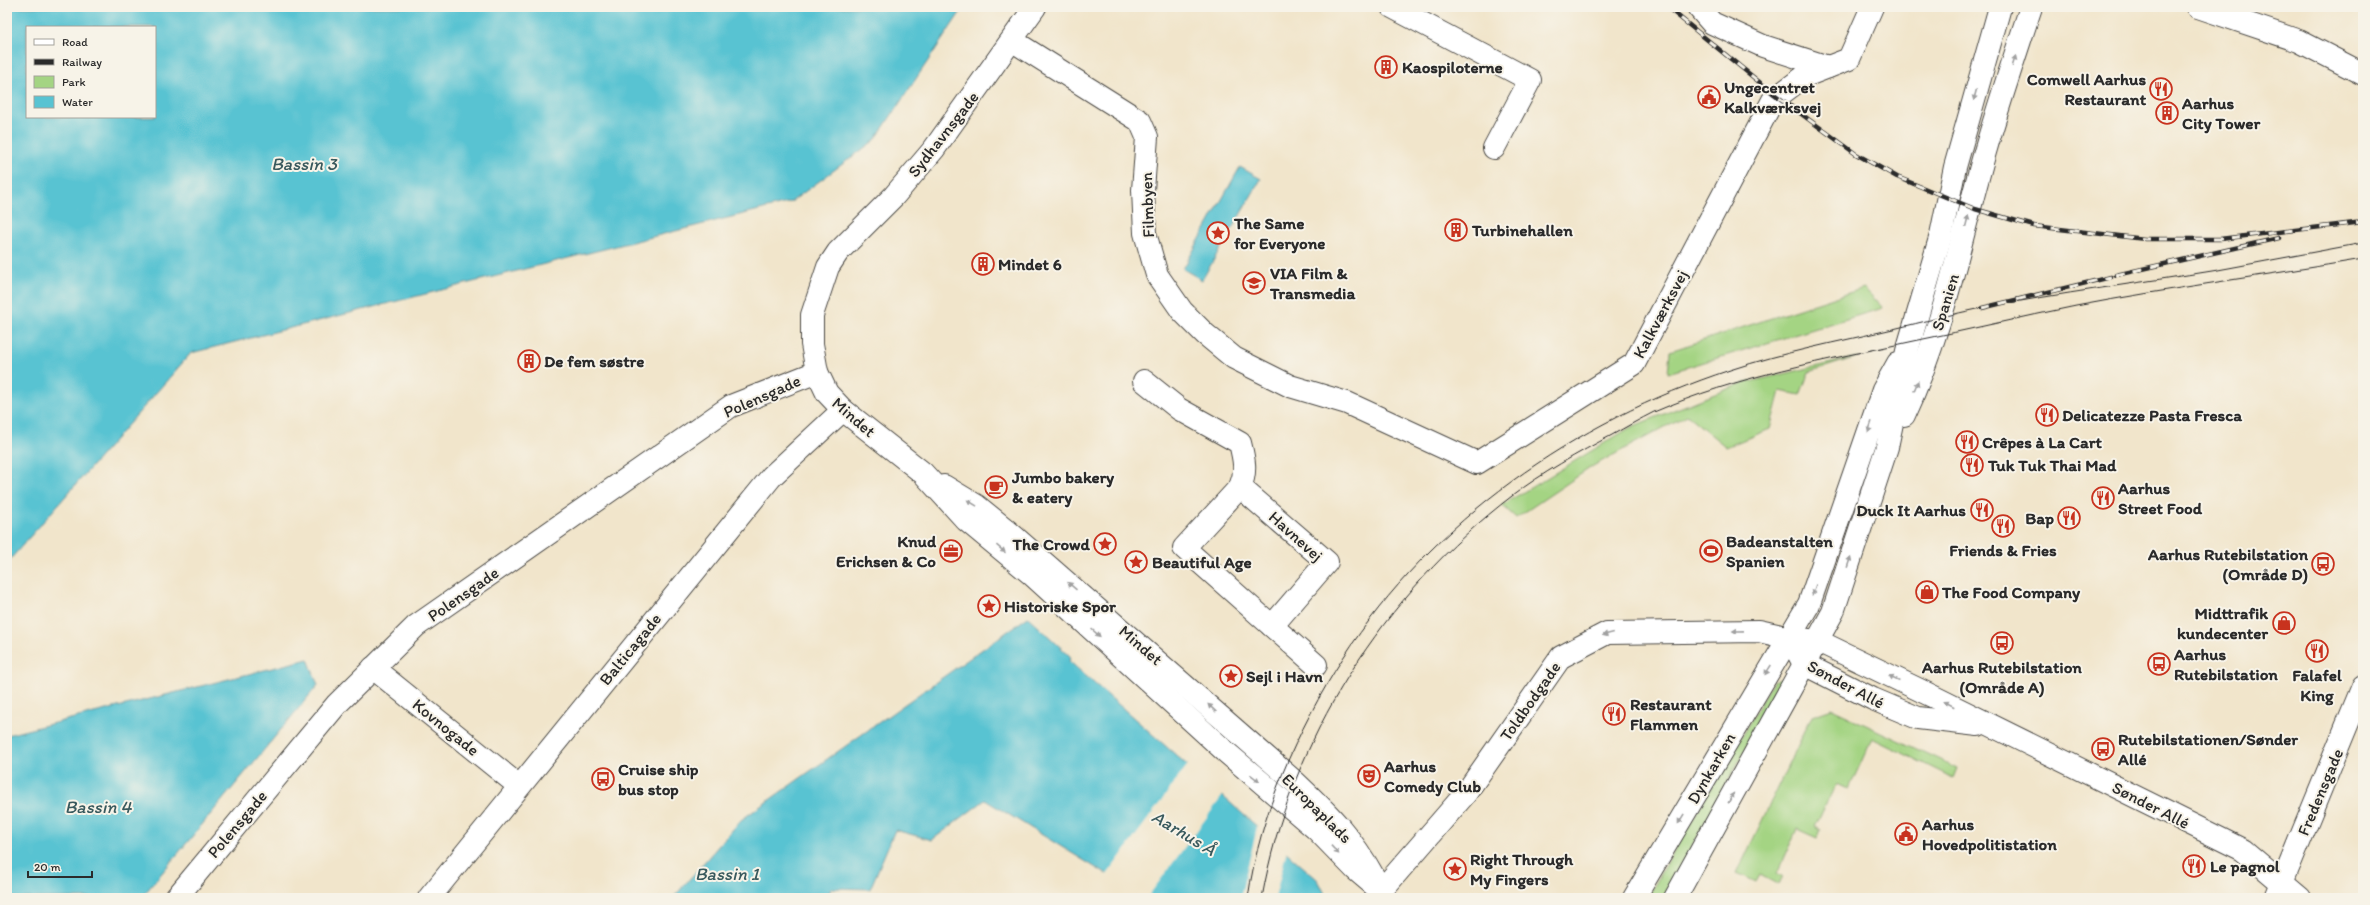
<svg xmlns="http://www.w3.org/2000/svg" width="2370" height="905" font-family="Itim,sans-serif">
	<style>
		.green { fill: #a4d483; stroke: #688057 }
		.water { fill: #58c3d2; stroke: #42777e; fill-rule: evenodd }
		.pier { fill: #f1e5cb }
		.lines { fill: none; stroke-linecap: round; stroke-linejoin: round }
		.minor-casing { stroke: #494743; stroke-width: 24 }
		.minor { stroke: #fff; stroke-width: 22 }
		.tram { stroke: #2b2b2b; stroke-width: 1 }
		.rail-casing { stroke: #2b2b2b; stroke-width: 4.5 }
		.rail { stroke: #f7f3e8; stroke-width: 3; stroke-dasharray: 9; stroke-linecap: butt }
		.oneway { fill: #a0a0a0 }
		.labels { text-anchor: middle; stroke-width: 4; stroke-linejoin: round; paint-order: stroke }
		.poi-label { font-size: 17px; font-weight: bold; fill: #2b2b2b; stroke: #f7f3e8; text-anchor: start }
		.street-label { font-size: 17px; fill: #2b2b2b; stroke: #f7f3e8 }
		.water-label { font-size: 18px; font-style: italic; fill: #38595d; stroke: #f7f3e8 }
	</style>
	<rect width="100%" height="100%" fill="#f7f3e8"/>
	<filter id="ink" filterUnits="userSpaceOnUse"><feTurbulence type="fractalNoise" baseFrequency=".025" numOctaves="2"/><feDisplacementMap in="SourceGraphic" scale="8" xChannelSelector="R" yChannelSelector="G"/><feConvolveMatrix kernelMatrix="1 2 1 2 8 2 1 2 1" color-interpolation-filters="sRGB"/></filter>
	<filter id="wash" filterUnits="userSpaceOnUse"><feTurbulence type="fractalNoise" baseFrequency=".012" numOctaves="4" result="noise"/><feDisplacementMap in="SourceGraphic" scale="16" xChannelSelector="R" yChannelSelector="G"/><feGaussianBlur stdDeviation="0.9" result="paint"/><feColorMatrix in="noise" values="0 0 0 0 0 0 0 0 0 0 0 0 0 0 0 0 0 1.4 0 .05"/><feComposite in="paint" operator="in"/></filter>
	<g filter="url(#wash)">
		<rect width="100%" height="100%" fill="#f1e5cb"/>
		<g class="green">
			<path d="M 1864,288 L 1883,308 L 1668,373 L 1670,351 Z"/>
			<path d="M 1857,357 L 1809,372 L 1800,395 L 1780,391 L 1770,429 L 1726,447 L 1687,415 L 1593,466 L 1516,518 L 1502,505 L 1631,427 L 1740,384 Z"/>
			<path d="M 1781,679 L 1782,683 L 1673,881 L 1662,898 L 1647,898 L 1773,682 Z"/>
			<path d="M 1832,709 L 1957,768 L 1953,778 L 1872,738 L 1849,789 L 1836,784 L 1815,827 L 1821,830 L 1817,838 L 1797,829 L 1777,873 L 1783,877 L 1779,885 L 1760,875 L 1756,882 L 1737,873 L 1812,716 Z"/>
		</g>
		<g class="water">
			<path d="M 7,7 L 964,7 L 875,140 L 791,202 L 191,353 L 7,563 ZM 27,27 L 155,27 L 155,117 L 27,117 Z"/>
			<path d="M 1240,167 L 1261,179 L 1202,280 L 1183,269 Z"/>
			<path d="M 1028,617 L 1071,657 L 1069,661 L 1318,880 L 1327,898 L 1155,898 L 1142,896 L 985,800 L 932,840 L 895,830 L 870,889 L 831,888 L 828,898 L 673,898 L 741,820 Z"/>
			<path d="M 308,659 L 318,685 L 141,898 L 7,898 L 7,735 Z"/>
		</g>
		<g class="pier">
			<path d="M 1189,763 L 1224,794 L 1147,898 L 1141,898 L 1106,876 Z"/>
			<path d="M 1258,824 L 1287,849 L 1275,898 L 1240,898 Z"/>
		</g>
	</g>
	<g filter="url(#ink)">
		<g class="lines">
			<g class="minor-casing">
				<g id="minor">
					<path d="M 1035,7 L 934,149 L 894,196 L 838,252 L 828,267 L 812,315 L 812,344 L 817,372 L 827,393 L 843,410 L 923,473 L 966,520 L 1030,573 L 1226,752 L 1317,830 L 1355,869 L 1381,891"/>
					<path d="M 1392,7 L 1530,80 L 1494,148"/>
					<path d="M 1698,7 L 1712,23 L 1763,46 L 1828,67"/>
					<path d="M 2198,7 L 2299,41 L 2363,74"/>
					<path d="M 1013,41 L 1140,121 L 1147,137 L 1143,190 L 1145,233 L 1157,275 L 1182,311 L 1205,334 L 1234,358 L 1290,386 L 1347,403 L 1477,463 L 1634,364 L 1773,100 L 1805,76 L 1849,59 L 1872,7"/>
					<path d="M 1144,381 L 1179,409 L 1240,443 C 1244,459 1247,472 1240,487 L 1184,548 L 1316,665"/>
					<path d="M 1904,415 C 1943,332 1960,240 1985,152 C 1999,103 2015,55 2031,7"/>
					<path d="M 944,486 L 977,506 L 1009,532 L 1295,782 C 1330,815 1351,836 1375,879"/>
					<path d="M 1240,487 L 1327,562 L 1272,626"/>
					<path d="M 1797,651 L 1804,664 L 1873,699 L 1918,718 L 1978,725"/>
					<path d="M 373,668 L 519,786"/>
					<path d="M 1381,891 L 1466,793 L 1561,657 L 1607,633 L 1759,631 L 1790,638 L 1818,641 L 1930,695 L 2243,850 L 2300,898"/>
					<path d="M 2277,895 L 2363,686"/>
					<path d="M 176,898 L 337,704 L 416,626 L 731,406 L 817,372"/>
					<path d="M 429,898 L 772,476 L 843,410"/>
					<path d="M 1634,898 L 1809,604 L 1883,390 L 1898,363"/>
					<path d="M 1675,898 L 1833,612 L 1887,447 L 1907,351 L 1941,235 L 1955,167 L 2000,7"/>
				</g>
			</g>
			<use href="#minor" class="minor"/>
			<g class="tram">
				<path d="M 1248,898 C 1260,813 1297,730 1343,658 C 1432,520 1575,421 1730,370 C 1784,352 1838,342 1893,329 C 1923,322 1952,314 1982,308 C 2060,293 2140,283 2218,270 C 2266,261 2315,252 2363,243"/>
				<path d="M 1262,898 C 1290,739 1384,594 1512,496 C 1542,473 1578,453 1612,435 C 1626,427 1640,419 1654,412 C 1737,376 1827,360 1914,341 C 1968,330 2022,317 2076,306 C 2171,288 2268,275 2363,259"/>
			</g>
			<g class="rail-casing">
				<g id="rail">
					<path d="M 1667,7 L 1774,94 L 1856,154 L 1897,177 L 1975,209 L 2034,226 L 2145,239 L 2220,239 L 2363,222"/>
					<path d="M 2116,275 L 2279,238"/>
					<path d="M 1982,308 L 2111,277"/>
				</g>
			</g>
			<use href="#rail" class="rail"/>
		</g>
		<defs><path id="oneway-solid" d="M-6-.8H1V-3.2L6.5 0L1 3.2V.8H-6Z"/></defs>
		<g class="oneway">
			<use href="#oneway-solid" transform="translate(2014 61) rotate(-72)"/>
			<use href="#oneway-solid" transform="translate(1975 95) rotate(105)"/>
			<use href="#oneway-solid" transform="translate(1967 221) rotate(-76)"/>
			<use href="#oneway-solid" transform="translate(1916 386) rotate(-68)"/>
			<use href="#oneway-solid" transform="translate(1870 427) rotate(109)"/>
			<use href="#oneway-solid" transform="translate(972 503) rotate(-148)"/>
			<use href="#oneway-solid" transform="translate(1001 549) rotate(40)"/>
			<use href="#oneway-solid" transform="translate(1849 562) rotate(-72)"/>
			<use href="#oneway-solid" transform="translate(1072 586) rotate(-139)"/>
			<use href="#oneway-solid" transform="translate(1814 590) rotate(110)"/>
			<use href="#oneway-solid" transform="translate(1738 631) rotate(179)"/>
			<use href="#oneway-solid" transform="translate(1096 633) rotate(42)"/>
			<use href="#oneway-solid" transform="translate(1608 634) rotate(165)"/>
			<use href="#oneway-solid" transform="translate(1768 670) rotate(123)"/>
			<use href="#oneway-solid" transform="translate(1894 678) rotate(-155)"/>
			<use href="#oneway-solid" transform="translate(1949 704) rotate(-153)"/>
			<use href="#oneway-solid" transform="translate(1212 708) rotate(-137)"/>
			<use href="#oneway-solid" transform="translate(1255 778) rotate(38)"/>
			<use href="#oneway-solid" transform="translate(1731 798) rotate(-61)"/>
			<use href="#oneway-solid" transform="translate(1681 819) rotate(121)"/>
			<use href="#oneway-solid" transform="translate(1335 850) rotate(47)"/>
		</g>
	</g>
	<defs>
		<g id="building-ring" transform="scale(1.15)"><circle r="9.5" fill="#f7f3e8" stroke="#c8321e" stroke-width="1.5"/><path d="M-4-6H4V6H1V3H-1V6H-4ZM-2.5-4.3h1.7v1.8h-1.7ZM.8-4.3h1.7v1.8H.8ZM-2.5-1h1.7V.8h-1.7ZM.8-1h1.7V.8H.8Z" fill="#c8321e"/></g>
		<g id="restaurant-ring" transform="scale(1.15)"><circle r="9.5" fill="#f7f3e8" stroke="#c8321e" stroke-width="1.5"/><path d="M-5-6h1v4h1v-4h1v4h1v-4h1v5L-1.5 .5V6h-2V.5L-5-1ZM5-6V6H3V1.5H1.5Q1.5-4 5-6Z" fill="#c8321e"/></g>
		<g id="civic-ring" transform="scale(1.15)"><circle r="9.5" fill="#f7f3e8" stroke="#c8321e" stroke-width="1.5"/><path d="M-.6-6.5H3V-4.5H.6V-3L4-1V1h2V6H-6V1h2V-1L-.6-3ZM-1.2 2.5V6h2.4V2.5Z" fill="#c8321e"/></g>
		<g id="sight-ring" transform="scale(1.15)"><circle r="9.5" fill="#f7f3e8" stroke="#c8321e" stroke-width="1.5"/><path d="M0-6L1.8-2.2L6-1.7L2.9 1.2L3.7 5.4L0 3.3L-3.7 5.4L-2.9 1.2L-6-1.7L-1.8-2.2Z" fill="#c8321e"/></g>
		<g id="university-ring" transform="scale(1.15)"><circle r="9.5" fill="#f7f3e8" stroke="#c8321e" stroke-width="1.5"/><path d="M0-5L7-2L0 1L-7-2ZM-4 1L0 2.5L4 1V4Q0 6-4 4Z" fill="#c8321e"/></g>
		<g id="cafe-ring" transform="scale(1.15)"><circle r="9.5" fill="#f7f3e8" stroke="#c8321e" stroke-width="1.5"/><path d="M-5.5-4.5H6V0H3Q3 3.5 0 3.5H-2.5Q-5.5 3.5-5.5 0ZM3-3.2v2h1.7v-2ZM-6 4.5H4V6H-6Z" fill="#c8321e"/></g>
		<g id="office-ring" transform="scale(1.15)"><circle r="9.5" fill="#f7f3e8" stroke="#c8321e" stroke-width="1.5"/><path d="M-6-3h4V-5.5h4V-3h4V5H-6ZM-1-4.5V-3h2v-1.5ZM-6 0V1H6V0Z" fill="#c8321e"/></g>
		<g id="stadium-ring" transform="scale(1.15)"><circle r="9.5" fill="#f7f3e8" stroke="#c8321e" stroke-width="1.5"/><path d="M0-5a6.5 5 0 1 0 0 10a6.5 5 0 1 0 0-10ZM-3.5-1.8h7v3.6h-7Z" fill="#c8321e"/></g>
		<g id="bus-ring" transform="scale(1.15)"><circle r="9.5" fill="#f7f3e8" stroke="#c8321e" stroke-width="1.5"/><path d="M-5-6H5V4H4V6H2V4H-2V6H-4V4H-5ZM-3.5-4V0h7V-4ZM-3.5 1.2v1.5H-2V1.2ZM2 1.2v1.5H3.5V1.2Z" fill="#c8321e"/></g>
		<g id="shop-ring" transform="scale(1.15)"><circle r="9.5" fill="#f7f3e8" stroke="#c8321e" stroke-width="1.5"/><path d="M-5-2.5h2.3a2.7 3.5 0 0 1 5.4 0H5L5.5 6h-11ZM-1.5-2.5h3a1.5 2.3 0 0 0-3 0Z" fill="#c8321e"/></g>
		<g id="theatre-ring" transform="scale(1.15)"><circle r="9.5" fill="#f7f3e8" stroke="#c8321e" stroke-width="1.5"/><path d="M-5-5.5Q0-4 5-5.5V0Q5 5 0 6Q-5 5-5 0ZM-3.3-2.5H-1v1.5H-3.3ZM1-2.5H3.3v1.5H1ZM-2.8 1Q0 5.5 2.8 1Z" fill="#c8321e"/></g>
	</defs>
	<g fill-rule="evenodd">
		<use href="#building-ring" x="1386" y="67"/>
		<use href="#restaurant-ring" x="2161" y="89"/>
		<use href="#civic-ring" x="1709" y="97"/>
		<use href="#building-ring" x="2167" y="113"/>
		<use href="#building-ring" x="1456" y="230"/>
		<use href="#sight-ring" x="1218" y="233"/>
		<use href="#building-ring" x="983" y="264"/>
		<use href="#university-ring" x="1254" y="283"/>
		<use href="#building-ring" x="529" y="361"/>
		<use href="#restaurant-ring" x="2047" y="415"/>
		<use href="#restaurant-ring" x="1967" y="442"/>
		<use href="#restaurant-ring" x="1972" y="465"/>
		<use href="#cafe-ring" x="996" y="487"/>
		<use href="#restaurant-ring" x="2103" y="498"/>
		<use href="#restaurant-ring" x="1982" y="510"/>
		<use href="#restaurant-ring" x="2069" y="518"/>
		<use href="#restaurant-ring" x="2003" y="526"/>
		<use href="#sight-ring" x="1105" y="544"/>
		<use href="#office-ring" x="951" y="551"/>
		<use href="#stadium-ring" x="1711" y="551"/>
		<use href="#sight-ring" x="1136" y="562"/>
		<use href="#bus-ring" x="2323" y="564"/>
		<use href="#shop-ring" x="1927" y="592"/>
		<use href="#sight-ring" x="989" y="606"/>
		<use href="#shop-ring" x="2284" y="623"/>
		<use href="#bus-ring" x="2002" y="643"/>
		<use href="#restaurant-ring" x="2317" y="651"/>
		<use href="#bus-ring" x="2159" y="664"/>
		<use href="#sight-ring" x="1231" y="676"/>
		<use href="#restaurant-ring" x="1614" y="714"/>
		<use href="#bus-ring" x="2103" y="749"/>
		<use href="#theatre-ring" x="1369" y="776"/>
		<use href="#bus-ring" x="603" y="779"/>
		<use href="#civic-ring" x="1906" y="834"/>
		<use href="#restaurant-ring" x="2194" y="866"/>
		<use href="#sight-ring" x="1455" y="869"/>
	</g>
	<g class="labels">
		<g class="poi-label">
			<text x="1402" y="73">Kaospiloterne</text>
			<text x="2146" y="85" text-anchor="end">Comwell Aarhus<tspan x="2146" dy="20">Restaurant</tspan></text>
			<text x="1724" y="93">Ungecentret<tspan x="1724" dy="20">Kalkværksvej</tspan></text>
			<text x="2182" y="109">Aarhus<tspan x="2182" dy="20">City Tower</tspan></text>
			<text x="1234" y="229">The Same<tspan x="1234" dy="20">for Everyone</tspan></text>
			<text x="1472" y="236">Turbinehallen</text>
			<text x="998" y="270">Mindet 6</text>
			<text x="1270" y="279">VIA Film &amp;<tspan x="1270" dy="20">Transmedia</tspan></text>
			<text x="544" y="367">De fem søstre</text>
			<text x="2062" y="421">Delicatezze Pasta Fresca</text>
			<text x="1982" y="448">Crêpes à La Cart</text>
			<text x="1988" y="471">Tuk Tuk Thai Mad</text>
			<text x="1012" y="483">Jumbo bakery<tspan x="1012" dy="20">&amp; eatery</tspan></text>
			<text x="2118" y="494">Aarhus<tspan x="2118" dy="20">Street Food</tspan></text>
			<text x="1966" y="516" text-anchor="end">Duck It Aarhus</text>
			<text x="2054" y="524" text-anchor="end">Bap</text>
			<text x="936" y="547" text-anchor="end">Knud<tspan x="936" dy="20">Erichsen &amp; Co</tspan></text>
			<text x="1726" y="547">Badeanstalten<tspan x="1726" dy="20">Spanien</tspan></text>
			<text x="1090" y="550" text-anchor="end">The Crowd</text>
			<text x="2003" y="556" text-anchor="middle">Friends &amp; Fries</text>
			<text x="2308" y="560" text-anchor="end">Aarhus Rutebilstation<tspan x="2308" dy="20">(Område D)</tspan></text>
			<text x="1152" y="568">Beautiful Age</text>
			<text x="1942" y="598">The Food Company</text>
			<text x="1004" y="612">Historiske Spor</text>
			<text x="2268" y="619" text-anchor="end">Midttrafik<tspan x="2268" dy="20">kundecenter</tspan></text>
			<text x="2174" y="660">Aarhus<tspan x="2174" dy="20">Rutebilstation</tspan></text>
			<text x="2002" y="673" text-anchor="middle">Aarhus Rutebilstation<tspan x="2002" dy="20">(Område A)</tspan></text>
			<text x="2317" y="681" text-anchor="middle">Falafel<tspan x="2317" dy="20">King</tspan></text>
			<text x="1246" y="682">Sejl i Havn</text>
			<text x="1630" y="710">Restaurant<tspan x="1630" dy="20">Flammen</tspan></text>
			<text x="2118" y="745">Rutebilstationen/Sønder<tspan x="2118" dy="20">Allé</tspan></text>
			<text x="1384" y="772">Aarhus<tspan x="1384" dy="20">Comedy Club</tspan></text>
			<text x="618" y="775">Cruise ship<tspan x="618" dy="20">bus stop</tspan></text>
			<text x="1922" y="830">Aarhus<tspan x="1922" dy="20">Hovedpolitistation</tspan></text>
			<text x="1470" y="865">Right Through<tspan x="1470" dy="20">My Fingers</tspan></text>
			<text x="2210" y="872">Le pagnol</text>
		</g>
		<g class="street-label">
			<text transform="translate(943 134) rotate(-52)" y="6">Sydhavnsgade</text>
			<text transform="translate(1147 205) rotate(-92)" y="6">Filmbyen</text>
			<text transform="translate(1945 302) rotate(-73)" y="6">Spanien</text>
			<text transform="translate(1660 314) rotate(-62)" y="6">Kalkværksvej</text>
			<text transform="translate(762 396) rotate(-24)" y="6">Polensgade</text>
			<text transform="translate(854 417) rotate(41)" y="6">Mindet</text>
			<text transform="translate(1296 536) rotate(42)" y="6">Havnevej</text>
			<text transform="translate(463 594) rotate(-35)" y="6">Polensgade</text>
			<text transform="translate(1141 645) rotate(41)" y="6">Mindet</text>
			<text transform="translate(630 649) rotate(-51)" y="6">Balticagade</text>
			<text transform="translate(1846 684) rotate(28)" y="6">Sønder Allé</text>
			<text transform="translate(1530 701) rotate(-55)" y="6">Toldbodgade</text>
			<text transform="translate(446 727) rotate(39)" y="6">Kovnogade</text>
			<text transform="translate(1711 768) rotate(-60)" y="6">Dynkarken</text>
			<text transform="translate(2320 792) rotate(-67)" y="6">Fredensgade</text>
			<text transform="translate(2151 805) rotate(27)" y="6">Sønder Allé</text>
			<text transform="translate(1317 808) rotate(45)" y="6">Europaplads</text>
			<text transform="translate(237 824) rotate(-50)" y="6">Polensgade</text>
		</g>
		<g class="water-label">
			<text x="304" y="170">Bassin 3</text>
			<text x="98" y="813">Bassin 4</text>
			<text transform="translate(1184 833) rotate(31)" y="6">Aarhus Å</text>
			<text x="727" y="880">Bassin 1</text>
		</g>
	</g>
	<rect width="2370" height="905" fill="none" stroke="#f7f3e8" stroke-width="24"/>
	<rect x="26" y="26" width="130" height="92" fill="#f7f3e8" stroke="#a5a39c"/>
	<rect x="34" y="39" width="20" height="6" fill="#ffffff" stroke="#a5a39c"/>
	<text x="62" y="46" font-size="12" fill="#2b2b2b">Road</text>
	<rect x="34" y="59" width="20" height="6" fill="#2b2b2b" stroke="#a5a39c"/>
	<text x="62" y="66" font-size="12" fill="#2b2b2b">Railway</text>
	<rect x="34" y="76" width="20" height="12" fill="#a4d483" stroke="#a5a39c"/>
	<text x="62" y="86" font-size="12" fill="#2b2b2b">Park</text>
	<rect x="34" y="96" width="20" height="12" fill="#58c3d2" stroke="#a5a39c"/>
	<text x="62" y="106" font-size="12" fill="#2b2b2b">Water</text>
	<path d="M28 871v6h64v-6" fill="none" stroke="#2b2b2b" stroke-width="2"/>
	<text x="34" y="871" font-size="12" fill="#2b2b2b" stroke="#f7f3e8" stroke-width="3" paint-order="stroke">20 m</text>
</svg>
